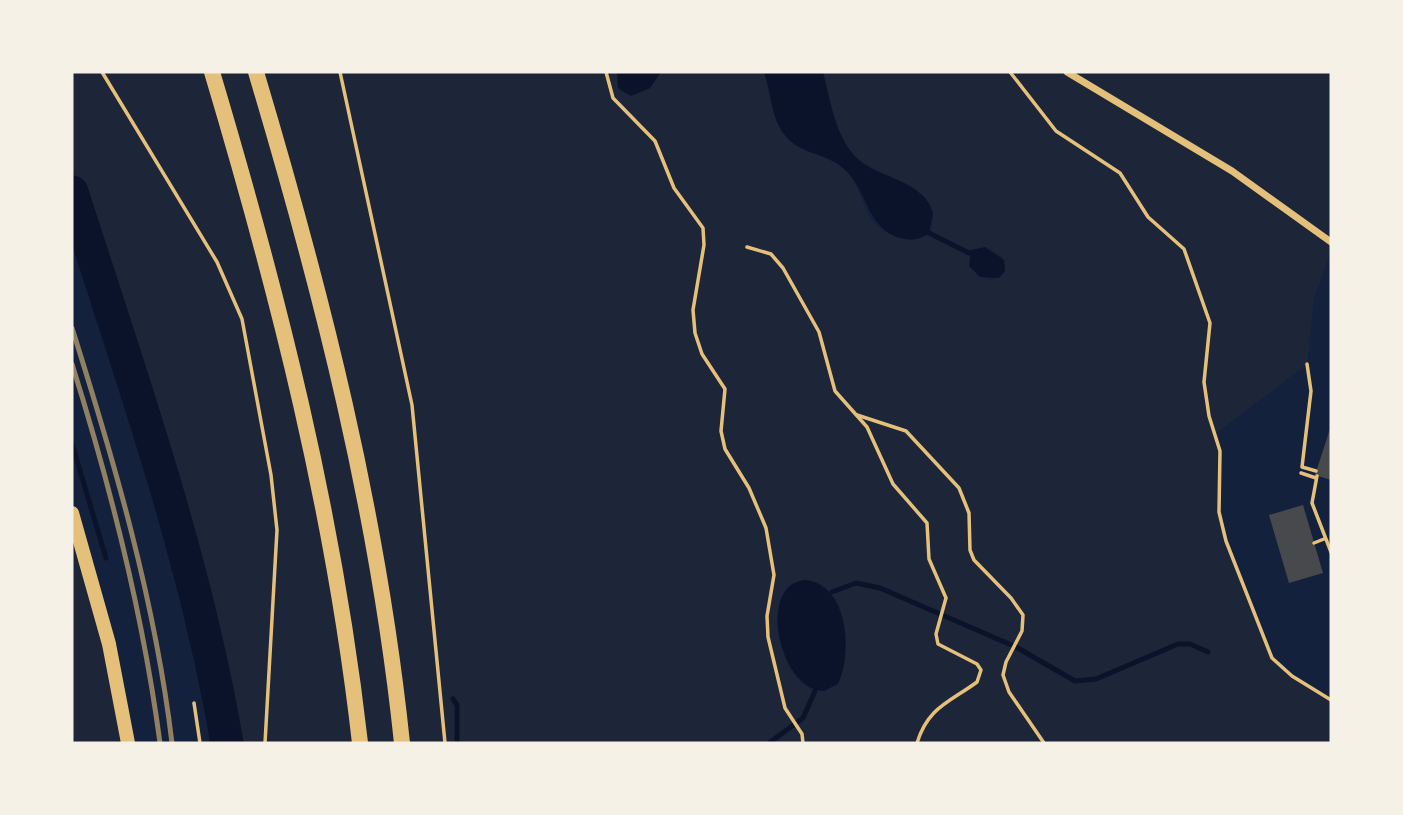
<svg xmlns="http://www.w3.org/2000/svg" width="1403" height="815" font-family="Jost,sans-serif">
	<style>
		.green { fill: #1d2539; fill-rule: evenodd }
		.water { fill: #0b132b }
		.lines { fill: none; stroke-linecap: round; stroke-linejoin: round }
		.stream { stroke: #0b132b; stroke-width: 5 }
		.river { stroke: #0b132b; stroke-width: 33 }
		.building { fill: #48494c }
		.path { stroke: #e5c07b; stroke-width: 3.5 }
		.minor { stroke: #e5c07b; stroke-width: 7 }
		.primary { stroke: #e5c07b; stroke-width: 14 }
		.motorway { stroke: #e5c07b; stroke-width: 16 }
		.rail { stroke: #918062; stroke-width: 5 }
	</style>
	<rect width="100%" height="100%" fill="#14213d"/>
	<g class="green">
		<path d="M 72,72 L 617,72 L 620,91 L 631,96 L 650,88 L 661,72 L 764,72 C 770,90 771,118 783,133 C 801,155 828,152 846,171 C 862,186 863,219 882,229 C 893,235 913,234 925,237 C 932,231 932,226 933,218 C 935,183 871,176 852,153 C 835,131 830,98 823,72 L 1331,72 L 1331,251 L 1314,298 L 1307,364 L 1215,434 C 1222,456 1216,480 1219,503 C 1222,533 1259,643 1278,664 C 1291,679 1315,689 1331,700 L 1331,743 L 235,743 L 224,677 L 187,525 L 72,167 ZM 990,249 L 1002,257 L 1003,274 L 992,280 L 976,274 ZM 793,583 L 835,598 L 839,605 L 845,659 L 815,691 C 782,677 779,638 783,608 C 784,597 783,589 793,583 Z"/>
		<path d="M 72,513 L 128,743 L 72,743 Z"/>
	</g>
	<g class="water">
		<path d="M 617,72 L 661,72 L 650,88 L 631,96 L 618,88 Z"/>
		<path d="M 764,72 L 823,72 C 830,100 836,141 860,161 C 883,180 923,180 933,213 L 929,233 C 921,239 914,241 904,239 C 866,232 869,190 843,168 C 825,152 799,155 784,134 C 771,117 771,91 764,72 Z"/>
		<path d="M 985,247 L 1004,260 L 1005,271 L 999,278 L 980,277 L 969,266 L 971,250 Z"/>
		<path d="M 805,580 C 848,584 853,652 838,684 L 824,691 C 779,690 756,585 805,580 Z"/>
	</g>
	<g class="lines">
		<g class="stream">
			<path d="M 929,233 L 969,253"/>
			<path d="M 72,444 L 106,558"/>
			<path d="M 832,592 L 856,583 L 880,588 L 1016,647 L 1075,681 L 1096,679 L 1178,644 L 1190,644 L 1208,652"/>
			<path d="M 453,699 L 457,705 L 457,743"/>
			<path d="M 769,743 L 803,718 L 815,691"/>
		</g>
		<path class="river" d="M 72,192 C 130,373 195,555 227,743"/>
	</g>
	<g class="building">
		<path d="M 1331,426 L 1331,480 L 1315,475 Z"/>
		<path d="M 1303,505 L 1323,573 L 1289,583 L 1269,515 Z"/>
	</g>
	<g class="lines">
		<g class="path">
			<path d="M 102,72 L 217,262 L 242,319 L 271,475 L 277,530 L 265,743"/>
			<path d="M 340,72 L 412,405 L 445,743"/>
			<path d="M 606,72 L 613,98 L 655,141 L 674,188 L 703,228 L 704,245 L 693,310 L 695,333 L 702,354 L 725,389 L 721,431 L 725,449 L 749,488 L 766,528 L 774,575 L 767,616 L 768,637 L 785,708 L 802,734 L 803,743"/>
			<path d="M 1010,72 L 1056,131 L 1120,173 L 1148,217 L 1184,249 L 1210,323 L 1204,382 L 1209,416 L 1220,451 L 1219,512 L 1226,541 L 1272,658 L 1292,676 L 1331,700"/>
			<path d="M 747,247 L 771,254 L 783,268 L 819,332 L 835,391 L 867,427 L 893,484 L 927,523 L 929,559 L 946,598 L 936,634 L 938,644 L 977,664 L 981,670 L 977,682 C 950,702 928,707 917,743"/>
			<path d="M 1307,364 L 1311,391 L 1302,467 L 1316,471"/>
			<path d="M 857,415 L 906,431 L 959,488 L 969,513 L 970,550 L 974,560 L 1011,598 L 1023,615 L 1022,631 L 1006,662 L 1003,675 L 1009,692 L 1044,743"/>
			<path d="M 1301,473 L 1316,478"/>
			<path d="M 1317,476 L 1312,503 L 1331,552"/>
			<path d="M 1314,543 L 1324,539"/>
			<path d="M 194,703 L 200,743"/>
		</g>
		<path class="minor" d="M 1067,72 L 1232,171 L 1331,242"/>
		<path class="primary" d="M 72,513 L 109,644 L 128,743"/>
		<g class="motorway">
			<path d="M 212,72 C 278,293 334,513 360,743"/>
			<path d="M 256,72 C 322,293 378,513 402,743"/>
		</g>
		<g class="rail">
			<path d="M 72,328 C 115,464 155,601 172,743"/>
			<path d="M 72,364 C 111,488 143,614 160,743"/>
		</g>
	</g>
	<rect width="1403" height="815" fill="none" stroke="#f6f1e7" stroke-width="147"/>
</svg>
